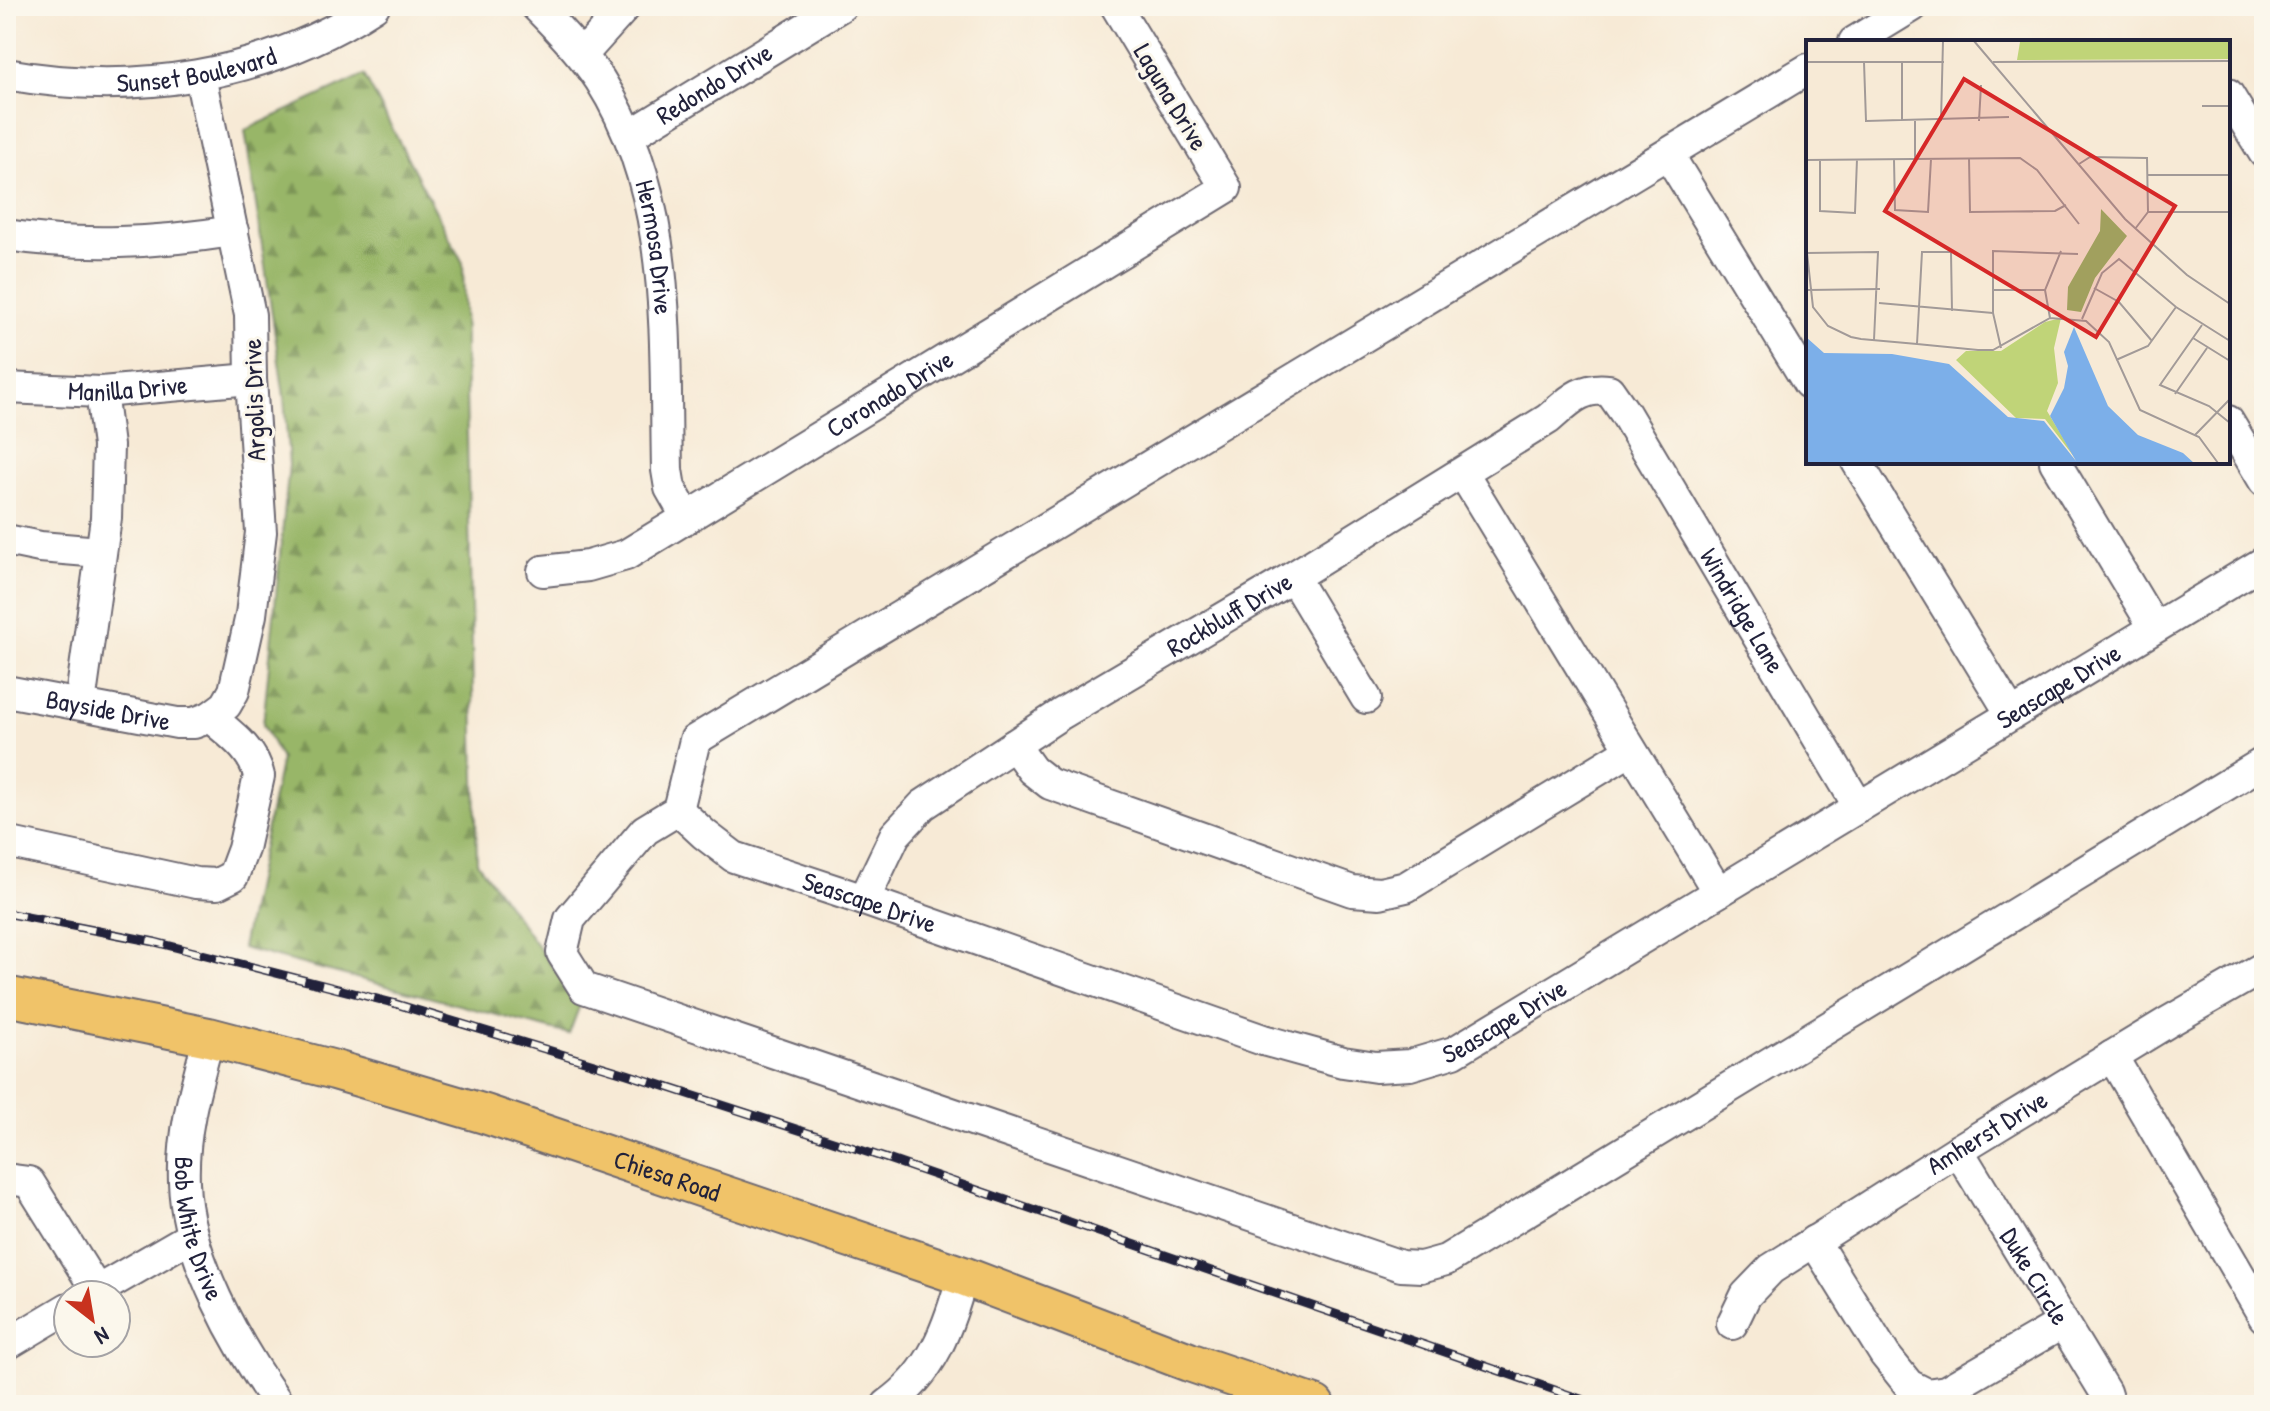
<svg xmlns="http://www.w3.org/2000/svg" width="2270" height="1411" font-family="'Patrick Hand',sans-serif">
	<style>
		.forest { fill: url(#forest-firs); stroke: #5d6c52; stroke-width: 2 }
		.lines { fill: none; stroke-linecap: round; stroke-linejoin: round }
		.minor-casing { stroke: #6d6871; stroke-width: 34 }
		.major-casing { stroke: #6d6871; stroke-width: 42 }
		.minor { stroke: #fff; stroke-width: 30 }
		.major { stroke: #f0c369; stroke-width: 38 }
		.rail-casing { stroke: #22223b; stroke-width: 9 }
		.rail { stroke: #fbf7ec; stroke-width: 6; stroke-dasharray: 18; stroke-linecap: butt }
		.labels { text-anchor: middle; stroke-width: 6; stroke-linejoin: round; paint-order: stroke }
		.street-label { font-size: 26px; fill: #22223b; stroke: #fbf7ec }
		.inset-road { fill: none; stroke: #a29a98; stroke-width: 2 }
		.view { fill: #d62828; fill-opacity: 0.15; stroke: #d62828; stroke-width: 4 }
		.inset-edge { fill: none; stroke: #22223b; stroke-width: 4 }
	</style>
	<defs>
		<pattern id="forest-firs" width="22" height="20" patternUnits="userSpaceOnUse" patternTransform="scale(2)"><rect width="22" height="20" fill="#98b668"/><path d="M5 1l3.5 6h-7zM16 11l3.5 6h-7z" fill="#7c9457"/></pattern>
	</defs>
	<rect width="100%" height="100%" fill="#fbf7ec"/>
	<filter id="ink" filterUnits="userSpaceOnUse"><feTurbulence type="fractalNoise" baseFrequency=".0125" numOctaves="2"/><feDisplacementMap in="SourceGraphic" scale="16" xChannelSelector="R" yChannelSelector="G"/><feConvolveMatrix kernelMatrix="1 2 1 2 8 2 1 2 1" color-interpolation-filters="sRGB"/></filter>
	<filter id="wash" filterUnits="userSpaceOnUse"><feTurbulence type="fractalNoise" baseFrequency=".006" numOctaves="4" result="noise"/><feDisplacementMap in="SourceGraphic" scale="32" xChannelSelector="R" yChannelSelector="G"/><feGaussianBlur stdDeviation="1.8" result="paint"/><feColorMatrix in="noise" values="0 0 0 0 0 0 0 0 0 0 0 0 0 0 0 0 0 1.4 0 .05"/><feComposite in="paint" operator="in"/></filter>
	<g filter="url(#wash)">
		<rect width="100%" height="100%" fill="#f7ead6"/>
		<path class="forest" d="M 364,75 L 463,263 L 477,862 L 580,1005 L 569,1034 L 242,948 L 281,759 L 263,725 L 289,465 L 284,396 L 245,130 Z"/>
	</g>
	<g filter="url(#ink)">
		<g class="lines">
			<g class="minor-casing">
				<g id="minor">
					<path id="s1" d="M 536,6 C 559,29 582,53 600,80 C 674,196 664,338 667,470 L 670,488 L 687,518"/>
					<path d="M 1854,42 L 1913,6"/>
					<path d="M 582,55 L 626,6"/>
					<path d="M 1808,69 L 695,740 L 678,810 L 645,830 L 570,919 L 562,953 L 584,988 L 1401,1266 L 1421,1267 L 1446,1260 L 2264,762"/>
					<path id="s2" d="M 6,74 C 133,97 265,77 374,6"/>
					<path d="M 2228,94 L 2264,153"/>
					<path id="s3" d="M 629,136 L 841,6"/>
					<path d="M 1668,154 L 1808,383"/>
					<path d="M 6,235 C 83,247 156,243 233,231"/>
					<path id="s4" d="M 6,388 L 101,392 L 251,379"/>
					<path d="M 2228,421 L 2264,481"/>
					<path d="M 1857,462 L 2011,714"/>
					<path d="M 2055,462 L 2154,627"/>
					<path d="M 1463,473 L 1718,892"/>
					<path d="M 6,540 L 40,547 L 100,552"/>
					<path id="s5" d="M 543,571 L 588,566 L 626,555 L 1226,188 L 1116,6"/>
					<path d="M 1293,577 L 1366,698"/>
					<path id="s6" d="M 6,691 L 177,723 L 194,723 L 210,717 L 226,705 L 234,691 L 251,615 L 261,532 L 251,379 L 250,315 L 200,76"/>
					<path d="M 80,704 L 106,518 L 108,446 L 101,392"/>
					<path d="M 1014,745 L 1032,770 L 1050,784 L 1352,891 L 1380,893 L 1406,887 L 1631,750"/>
					<path id="s7" d="M 678,810 L 704,834 L 734,857 L 864,900 L 1263,1040 L 1343,1062 L 1376,1067 L 1410,1065 L 1454,1052 L 2264,562"/>
					<path d="M 6,842 L 196,883 L 217,884 L 233,876 L 243,849 L 259,776 C 254,750 229,733 210,717"/>
					<path id="s8" d="M 864,900 L 895,835 L 923,805 L 1061,714 L 1293,577 L 1548,419 C 1568,402 1581,386 1609,390 L 1625,413 L 1859,807"/>
					<path id="s9" d="M 209,1037 C 196,1085 182,1132 184,1182 C 186,1256 236,1345 279,1405"/>
					<path d="M 2112,1056 L 2264,1317"/>
					<path id="s10" d="M 1958,1150 L 2105,1392 L 2109,1405"/>
					<path d="M 6,1179 L 29,1182 L 97,1291"/>
					<path d="M 1814,1241 L 1885,1355 L 1909,1385 L 1927,1394 L 1946,1391 L 2063,1323"/>
					<path d="M 90,1295 L 192,1236"/>
					<path id="s11" d="M 1732,1324 L 1746,1295 L 1771,1269 L 1958,1150 L 2168,1022 L 2264,967"/>
					<path d="M 6,1345 L 68,1308"/>
					<path d="M 887,1405 C 934,1372 947,1329 963,1276"/>
				</g>
			</g>
			<g class="major-casing">
				<g id="major">
					<path id="s12" d="M 6,996 L 209,1037 L 335,1070 L 485,1114 L 963,1276 L 1189,1362 L 1315,1405"/>
				</g>
			</g>
			<use href="#minor" class="minor"/>
			<use href="#major" class="major"/>
			<g class="rail-casing">
				<path id="rail" d="M 6,913 L 155,942 L 393,1003 L 627,1074 L 885,1158 L 1598,1405"/>
			</g>
			<use href="#rail" class="rail"/>
		</g>
	</g>
	<g class="labels">
		<g class="street-label">
			<text dy="9" stroke="none"><textPath href="#s2" startOffset="192">Sunset Boulevard</textPath></text>
			<text dy="9" stroke="none"><textPath href="#s3" startOffset="100">Redondo Drive</textPath></text>
			<text transform="translate(1171 97) rotate(59)" y="9">Laguna Drive</text>
			<text dy="9" stroke="none"><textPath href="#s1" startOffset="276">Hermosa Drive</textPath></text>
			<text dy="9" stroke="none"><textPath href="#s4" startOffset="122">Manilla Drive</textPath></text>
			<text dy="9" stroke="none"><textPath href="#s5" startOffset="394">Coronado Drive</textPath></text>
			<text transform="translate(254 400) rotate(-92)" y="9">Argolis Drive</text>
			<text dy="9" stroke="none"><textPath href="#s8" startOffset="1176">Windridge Lane</textPath></text>
			<text dy="9" stroke="none"><textPath href="#s8" startOffset="474">Rockbluff Drive</textPath></text>
			<text dy="9" stroke="none"><textPath href="#s7" startOffset="1536">Seascape Drive</textPath></text>
			<text dy="9" stroke="none"><textPath href="#s6" startOffset="104">Bayside Drive</textPath></text>
			<text dy="9" stroke="none"><textPath href="#s7" startOffset="216">Seascape Drive</textPath></text>
			<text dy="9" stroke="none"><textPath href="#s7" startOffset="888">Seascape Drive</textPath></text>
			<text dy="9" stroke="none"><textPath href="#s11" startOffset="324">Amherst Drive</textPath></text>
			<text dy="9" stroke="none"><textPath href="#s12" startOffset="686">Chiesa Road</textPath></text>
			<text dy="9" stroke="none"><textPath href="#s9" startOffset="196">Bob White Drive</textPath></text>
			<text dy="9" stroke="none"><textPath href="#s10" startOffset="148">Duke Circle</textPath></text>
		</g>
	</g>
	<g transform="translate(1806 40)">
		<rect width="424" height="424" fill="#f7ead6"/>
		<path d="M 295,169 L 321,196 L 289,238 L 275,272 L 261,270 L 262,247 L 294,191 Z" fill="#98b668"/>
		<path d="M 214,2 L 424,2 L 424,19 L 211,20 ZM 255,278 L 248,308 L 252,343 L 241,371 L 269,418 L 239,379 L 210,378 L 150,320 L 160,311 L 195,311 L 239,282 Z" fill="#c0d478"/>
		<path d="M 268,287 L 302,366 L 332,395 L 377,413 L 388,423 L 0,423 L 0,297 L 18,313 L 86,314 L 143,324 L 202,377 L 238,381 L 270,421 L 244,376 L 258,348 L 262,326 L 258,312 Z" fill="#7cafe9"/>
		<path class="inset-road" d="M 168,1 L 319,179 L 381,235 L 424,264M 0,22 L 138,22M 58,22 L 60,81 L 203,77M 96,22 L 96,81M 187,22 L 424,21M 396,66 L 424,66M 109,81 L 109,119M 135,81 L 137,1M 173,81 L 175,45M 163,118 L 164,172 L 249,171 L 260,165M 88,119 L 89,170 L 122,172 L 125,119M 0,120 L 214,118 L 231,130 L 273,184M 14,120 L 14,171 L 49,173 L 51,119M 273,124 L 284,117 L 341,118 L 342,172 L 329,189M 342,135 L 424,135M 342,172 L 424,172M 288,248 L 313,262 L 346,301M 2,250 L 74,249M 187,250 L 239,250M 73,263 L 187,273M 244,278 L 239,250 L 255,211M 276,279 L 296,233 L 313,219 L 370,267 L 424,301M 396,285 L 354,345 L 403,366 L 424,383M 387,298 L 424,321M 68,300 L 72,212 L 1,213 L 7,267 L 22,286 L 45,297 L 55,299 L 111,304 L 172,310 L 187,310 L 244,278 L 280,281 L 303,302 L 334,370 L 393,397 L 412,423M 111,304 L 116,212 L 145,212 L 146,271M 195,308 L 187,273 L 187,211 L 272,214M 310,320 L 342,306 L 370,267M 369,354 L 401,308M 389,395 L 424,359"/>
		<path class="view" d="M 158,39 L 369,166 L 290,297 L 79,171 Z"/>
		<rect width="424" height="424" class="inset-edge"/>
	</g>
	<rect width="2270" height="1411" fill="none" stroke="#fbf7ec" stroke-width="32"/>
	<g transform="translate(92 1319) rotate(149)"><circle r="38" fill="#fbf7ec" stroke="#a4a2a5" stroke-width="2"/>
	<path d="M0-6L14 30L0 20L-14 30Z" fill="#c8321e"/>
	<text y="-12" font-size="22" font-weight="bold" text-anchor="middle" fill="#22223b">N</text>
	</g>
</svg>
